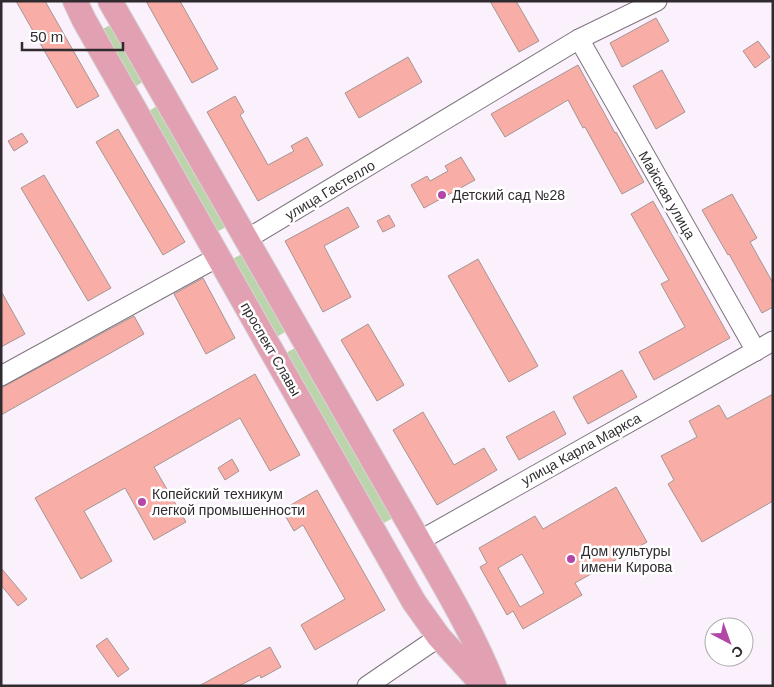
<svg xmlns="http://www.w3.org/2000/svg" width="774" height="687" font-family="Helvetica,sans-serif">
	<style>
		.green { fill: #bbd4ab }
		.building { fill: #f9ada7; stroke: #a49593; fill-rule: evenodd }
		.lines { fill: none; stroke-linecap: round; stroke-linejoin: round }
		.minor-casing { stroke: #7d747d; stroke-width: 21 }
		.major-casing { stroke: #d5d5d5; stroke-width: 26 }
		.minor { stroke: #fff; stroke-width: 19 }
		.major { stroke: #e2a1b2; stroke-width: 24 }
		.poi-dot { fill: #b346a6; stroke: #fff; stroke-width: 2 }
		.labels { text-anchor: middle; stroke-width: 5; stroke-linejoin: round; paint-order: stroke }
		.street-label { font-size: 14px; fill: #2f2b2f; stroke: #fff }
		.poi-label { font-size: 14px; fill: #2f2b2f; stroke: #fff; text-anchor: start }
	</style>
	<rect width="100%" height="100%" fill="#fbf1fc"/>
	<g class="green">
		<path d="M 112,24 L 144,81 L 132,89 L 99,31 Z"/>
		<path d="M 157,106 L 226,227 L 213,234 L 144,114 Z"/>
		<path d="M 242,254 L 287,331 L 273,339 L 228,261 Z"/>
		<path d="M 295,348 L 393,518 L 378,526 L 280,356 Z"/>
	</g>
	<g class="building">
		<path d="M 16,1 L 45,1 L 99,96 L 77,108 Z"/>
		<path d="M 146,1 L 180,1 L 218,69 L 192,83 Z"/>
		<path d="M 490,1 L 516,1 L 539,41 L 519,52 Z"/>
		<path d="M 656,18 L 669,41 L 622,67 L 610,43 Z"/>
		<path d="M 758,41 L 770,57 L 755,68 L 743,51 Z"/>
		<path d="M 408,57 L 422,82 L 359,118 L 345,93 Z"/>
		<path d="M 578,65 L 615,133 L 616,132 L 644,182 L 622,194 L 585,127 L 583,128 L 568,100 L 505,137 L 491,114 Z"/>
		<path d="M 662,70 L 685,112 L 656,129 L 633,86 Z"/>
		<path d="M 235,96 L 244,112 L 240,115 L 268,165 L 294,151 L 291,146 L 307,137 L 323,165 L 258,201 L 207,112 Z"/>
		<path d="M 118,129 L 185,242 L 163,255 L 96,142 Z"/>
		<path d="M 22,133 L 28,142 L 14,151 L 8,141 Z"/>
		<path d="M 461,157 L 475,180 L 424,208 L 411,185 L 427,176 L 430,181 L 448,171 L 445,166 Z"/>
		<path d="M 44,175 L 111,288 L 88,301 L 21,188 Z"/>
		<path d="M 732,194 L 757,238 L 750,242 L 773,283 L 773,307 L 762,313 L 729,254 L 728,255 L 702,210 Z"/>
		<path d="M 653,201 L 730,338 L 654,380 L 639,352 L 685,327 L 661,284 L 669,280 L 631,214 Z"/>
		<path d="M 348,207 L 359,227 L 324,246 L 351,297 L 323,312 L 285,241 Z"/>
		<path d="M 389,215 L 395,226 L 383,232 L 377,221 Z"/>
		<path d="M 478,259 L 538,366 L 509,382 L 448,276 Z"/>
		<path d="M 203,278 L 235,338 L 206,354 L 174,294 Z"/>
		<path d="M 1,291 L 25,334 L 1,347 Z"/>
		<path d="M 134,316 L 144,334 L 1,415 L 1,388 Z"/>
		<path d="M 368,324 L 404,385 L 377,401 L 341,340 Z"/>
		<path d="M 622,370 L 637,397 L 588,424 L 573,397 Z"/>
		<path d="M 255,374 L 300,455 L 270,471 L 240,418 L 154,467 L 186,522 L 154,540 L 125,488 L 84,511 L 112,561 L 81,579 L 35,498 Z"/>
		<path d="M 773,394 L 773,501 L 702,542 L 668,484 L 674,480 L 661,456 L 697,437 L 689,421 L 719,405 L 727,419 Z"/>
		<path d="M 554,411 L 566,434 L 519,460 L 506,437 Z"/>
		<path d="M 423,412 L 454,465 L 484,448 L 497,470 L 437,505 L 393,430 Z"/>
		<path d="M 232,459 L 239,471 L 225,480 L 218,468 Z"/>
		<path d="M 616,487 L 647,542 L 575,583 L 582,595 L 523,629 L 513,611 L 507,615 L 480,567 L 487,563 L 479,548 L 535,516 L 543,529 ZM 522,554 L 544,593 L 520,607 L 498,568 Z"/>
		<path d="M 317,490 L 385,610 L 315,650 L 301,625 L 345,599 L 303,525 L 294,531 L 282,510 Z"/>
		<path d="M 1,568 L 27,599 L 18,606 L 1,585 Z"/>
		<path d="M 107,638 L 129,669 L 118,677 L 96,646 Z"/>
		<path d="M 270,647 L 281,667 L 261,678 L 260,675 L 239,686 L 199,686 Z"/>
	</g>
	<g class="lines">
		<g class="minor-casing">
			<g id="minor">
				<path d="M 579,39 L 756,351"/>
				<path d="M 247,239 L 579,39 L 657,1"/>
				<path d="M 1,376 L 218,257"/>
				<path d="M 419,541 L 773,341"/>
				<path d="M 367,686 L 439,637"/>
			</g>
		</g>
		<g class="major-casing">
			<g id="major">
				<path d="M 75,1 L 84,20 L 414,602 L 439,637 L 484,686"/>
				<path d="M 110,1 L 419,541 C 446,588 474,635 494,686"/>
			</g>
		</g>
		<use href="#minor" class="minor"/>
		<use href="#major" class="major"/>
	</g>
	<g class="poi-dot">
		<circle cx="442" cy="195" r="5"/>
		<circle cx="142" cy="502" r="5"/>
		<circle cx="571" cy="559" r="5"/>
	</g>
	<g class="labels">
		<g class="street-label">
			<text transform="translate(330 190) rotate(-31)" y="5">улица Гастелло</text>
			<text transform="translate(667 195) rotate(60)" y="5">Майская улица</text>
			<text transform="translate(271 349) rotate(60)" y="5">проспект Славы</text>
			<text transform="translate(581 449) rotate(-29)" y="5">улица Карла Маркса</text>
		</g>
		<g class="poi-label">
			<text x="452" y="200">Детский сад №28</text>
			<text x="152" y="499">Копейский техникум<tspan x="152" dy="16">легкой промышенности</tspan></text>
			<text x="581" y="556">Дом культуры<tspan x="581" dy="16">имени Кирова</tspan></text>
		</g>
	</g>
	<rect width="774" height="687" fill="none" stroke="#2f2b2f" stroke-width="5"/>
	<g transform="translate(729 642) rotate(139)"><circle r="24" fill="#ffffff" stroke="#acaaac"/>
	<path d="M0-4L9 19L0 12L-9 19Z" fill="#b346a6"/>
	<text y="-8" font-size="14" font-weight="bold" text-anchor="middle" fill="#2f2b2f">С</text>
	</g>
	<path d="M22 42v8h101v-8" fill="none" stroke="#2f2b2f" stroke-width="2.5"/>
	<text x="30" y="42" font-size="15" fill="#2f2b2f" stroke="#ffffff" stroke-width="4" paint-order="stroke">50 m</text>
</svg>
